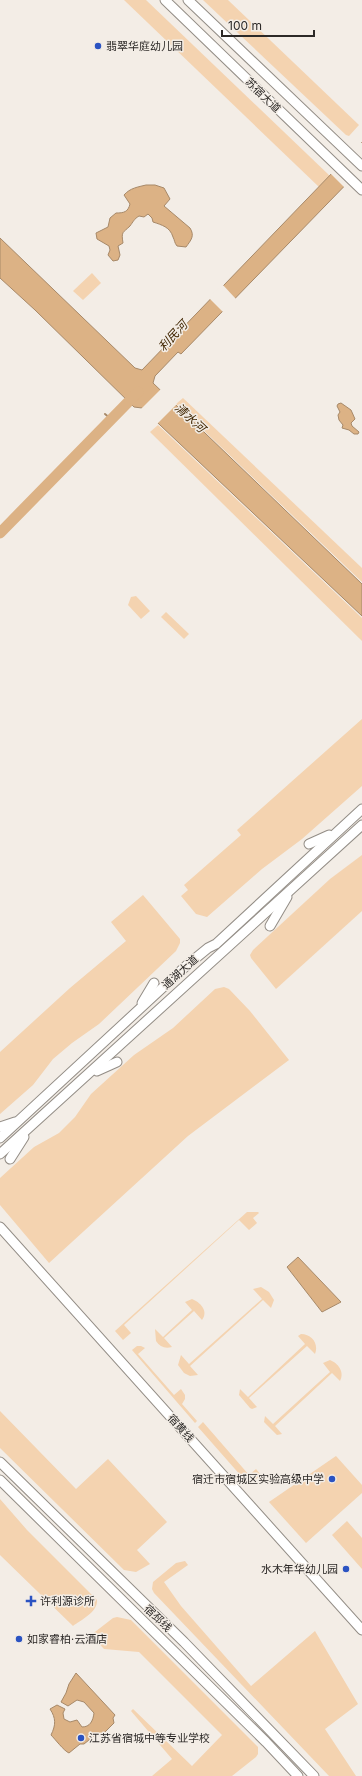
<svg xmlns="http://www.w3.org/2000/svg" width="362" height="1776" font-family="Inter,'Noto Sans SC',sans-serif">
	<style>
		.green { fill: #f4d3b0 }
		.water { fill: #dcb285; stroke: #a78969 }
		.pier { fill: #f3ede6 }
		.lines { fill: none; stroke-linecap: round; stroke-linejoin: round }
		.stream { stroke: #a78969; stroke-width: 2 }
		.river { stroke: #dcb285; stroke-width: 11 }
		.major-casing { stroke: #938d86; stroke-width: 11 }
		.major { stroke: #fff; stroke-width: 9 }
		.poi-dot { fill: #2b53c2; stroke: #f3ede6; stroke-width: 1.5 }
		.labels { text-anchor: middle; stroke-width: 3; stroke-linejoin: round; paint-order: stroke }
		.poi-label { font-size: 11px; fill: #2c2927; stroke: #f3ede6; text-anchor: start }
		.street-label { font-size: 11px; fill: #2c2927; stroke: #f3ede6 }
		.water-label { font-size: 12px; font-style: italic; fill: #402500; stroke: #f3ede6 }
	</style>
	<rect width="100%" height="100%" fill="#f3ede6"/>
	<g class="green">
		<path d="M 124,0 L 146,0 L 330,176 L 319,187 Z"/>
		<path d="M 203,0 L 228,0 L 359,125 L 349,136 L 346,135 Z"/>
		<path d="M 92,273 L 101,283 L 83,300 L 73,291 Z"/>
		<path d="M 183,398 L 362,568 L 362,582 L 176,404 Z"/>
		<path d="M 158,425 L 362,618 L 362,641 L 150,432 Z"/>
		<path d="M 136,596 L 150,611 L 141,619 L 128,605 L 131,597 Z"/>
		<path d="M 166,612 L 189,634 L 184,639 L 161,617 Z"/>
		<path d="M 362,719 L 362,786 L 302,839 L 262,869 L 207,917 L 196,914 L 181,896 L 188,890 L 184,885 L 241,835 L 237,830 Z"/>
		<path d="M 362,855 L 362,911 L 276,989 L 251,958 L 250,955 L 253,950 L 330,879 Z"/>
		<path d="M 143,895 L 180,939 L 180,943 L 176,951 L 99,1024 L 72,1043 L 53,1059 L 33,1085 L 0,1114 L 0,1052 L 70,988 L 126,941 L 111,922 Z"/>
		<path d="M 224,987 L 229,989 L 250,1011 L 289,1060 L 188,1136 L 49,1263 L 0,1205 L 0,1178 L 34,1147 L 59,1133 L 75,1117 L 91,1094 L 134,1055 L 173,1028 L 215,989 Z"/>
		<path d="M 247,1212 L 258,1212 L 259,1213 L 253,1218 L 257,1223 L 249,1230 L 239,1220 L 124,1325 L 131,1333 L 123,1340 L 115,1331 Z"/>
		<path d="M 261,1287 L 269,1292 L 274,1300 L 271,1308 L 263,1300 L 190,1366 L 198,1375 L 190,1376 L 184,1373 L 178,1365 L 181,1355 L 189,1364 L 262,1299 L 253,1289 Z"/>
		<path d="M 192,1299 C 200,1302 209,1311 202,1320 L 194,1311 L 164,1338 L 172,1347 C 165,1349 160,1347 156,1341 L 155,1329 L 163,1337 L 192,1310 L 185,1302 Z"/>
		<path d="M 301,1334 C 312,1334 319,1344 315,1354 L 307,1346 L 249,1398 L 257,1407 L 252,1409 L 250,1408 L 239,1395 L 240,1389 L 248,1397 L 305,1344 L 298,1336 Z"/>
		<path d="M 137,1346 L 141,1346 L 145,1348 L 138,1354 L 174,1395 L 181,1389 L 185,1395 L 185,1399 L 182,1404 L 197,1421 L 195,1423 L 132,1350 Z"/>
		<path d="M 330,1360 C 338,1363 345,1372 340,1381 L 332,1373 L 275,1426 L 282,1434 L 277,1435 L 264,1422 L 265,1416 L 273,1424 L 330,1372 L 323,1363 Z"/>
		<path d="M 0,1411 L 76,1489 L 108,1459 L 167,1522 L 137,1550 L 150,1564 L 136,1572 L 124,1570 L 0,1448 Z"/>
		<path d="M 203,1422 L 249,1475 L 256,1469 L 261,1475 L 249,1485 L 198,1427 Z"/>
		<path d="M 336,1456 L 362,1485 L 362,1493 L 306,1543 L 269,1502 Z"/>
		<path d="M 0,1499 L 27,1530 L 97,1600 C 98,1612 81,1620 73,1626 L 0,1555 Z"/>
		<path d="M 347,1521 L 362,1538 L 362,1569 L 332,1535 Z"/>
		<path d="M 185,1561 L 188,1565 L 164,1582 L 181,1606 L 251,1686 L 315,1631 L 358,1704 L 325,1729 L 356,1776 L 329,1776 L 154,1593 L 152,1589 L 153,1582 L 176,1563 Z"/>
		<path d="M 117,1617 L 131,1620 L 258,1747 L 258,1754 L 256,1757 L 232,1776 L 152,1776 L 172,1759 L 131,1711 L 133,1709 L 192,1766 L 222,1735 L 139,1652 L 104,1649 L 91,1635 L 113,1618 Z"/>
	</g>
	<g class="water">
		<path d="M 362,142 L 362,168 L 181,354 L 178,352 L 155,376 L 153,383 L 362,584 L 362,616 L 142,408 L 134,407 L 35,310 L 0,278 L 0,238 L 135,368 L 142,370 Z"/>
		<path d="M 146,185 L 155,185 L 164,188 L 170,199 L 164,206 L 190,228 C 195,236 191,240 186,247 L 177,246 C 174,242 175,241 173,237 C 170,227 162,225 153,222 L 152,218 L 148,214 L 144,217 L 139,216 C 134,219 133,222 130,226 C 123,233 121,231 123,243 L 118,246 L 120,255 L 118,260 L 113,261 L 108,255 L 110,250 L 109,246 L 97,239 L 96,233 L 108,227 L 110,218 L 116,213 C 124,213 128,212 130,204 L 124,195 C 130,188 138,187 146,185 Z"/>
		<path d="M 341,403 L 351,410 L 355,419 L 351,423 L 352,426 L 359,432 L 358,434 L 354,434 L 349,430 L 342,428 L 343,425 L 339,420 L 338,415 L 340,412 L 337,406 L 338,404 Z"/>
		<path d="M 298,1257 L 341,1302 L 322,1312 L 287,1267 Z"/>
		<path d="M 76,1673 L 115,1715 L 113,1718 L 114,1723 L 105,1732 L 94,1736 L 84,1744 L 80,1744 L 69,1753 C 64,1751 55,1739 51,1735 C 56,1725 56,1718 50,1709 L 57,1705 L 65,1709 L 63,1713 L 64,1719 L 70,1722 L 77,1720 L 82,1727 C 90,1727 93,1721 94,1713 L 84,1702 L 77,1700 L 68,1706 L 61,1702 L 66,1693 L 69,1684 Z"/>
	</g>
	<g class="pier">
		<path d="M 360,142 L 362,143 L 362,170 L 345,188 L 330,173 Z"/>
		<path d="M 222,284 L 236,299 L 223,312 L 209,298 Z"/>
		<path d="M 161,389 L 177,404 L 156,425 L 140,410 Z"/>
	</g>
	<g class="lines">
		<path class="stream" d="M 105,414 L 111,419"/>
		<path class="river" d="M 0,533 L 138,392"/>
		<g class="major-casing">
			<g id="major">
				<path d="M 165,0 L 362,190"/>
				<path d="M 188,0 L 362,166"/>
				<path d="M 309,844 L 329,835"/>
				<path d="M 270,926 L 287,897"/>
				<path d="M 142,1003 L 154,983"/>
				<path d="M 97,1071 L 117,1062"/>
				<path d="M 0,1127 L 15,1122"/>
				<path d="M 0,1138 L 186,966 L 208,948 L 216,944 L 362,809"/>
				<path d="M 0,1154 L 362,825"/>
				<path d="M 10,1159 L 24,1137"/>
				<path d="M 0,1227 L 362,1630"/>
				<path d="M 0,1462 L 184,1642 L 314,1776"/>
				<path d="M 0,1480 L 266,1742 L 298,1776"/>
			</g>
		</g>
		<use href="#major" class="major"/>
	</g>
	<g class="poi-dot">
		<circle cx="98" cy="46" r="4"/>
		<circle cx="332" cy="1479" r="4"/>
		<circle cx="346" cy="1569" r="4"/>
		<path d="M29 1595h4v4h4v4h-4v4h-4v-4h-4v-4h4z"/>
		<circle cx="19" cy="1639" r="4"/>
		<circle cx="81" cy="1738" r="4"/>
	</g>
	<g class="labels">
		<g class="poi-label">
			<text x="106" y="50">翡翠华庭幼儿园</text>
			<text x="324" y="1483" text-anchor="end">宿迁市宿城区实验高级中学</text>
			<text x="338" y="1573" text-anchor="end">水木年华幼儿园</text>
			<text x="40" y="1605">许利源诊所</text>
			<text x="27" y="1643">如家睿柏·云酒店</text>
			<text x="89" y="1742">江苏省宿城中等专业学校</text>
		</g>
		<g class="street-label">
			<text transform="translate(263 95) rotate(44)" y="4">苏宿大道</text>
			<text transform="translate(180 972) rotate(-42)" y="4">通湖大道</text>
			<text transform="translate(181 1428) rotate(48)" y="4">宿黄线</text>
			<text transform="translate(158 1618) rotate(44)" y="4">宿邳线</text>
		</g>
		<g class="water-label">
			<text transform="translate(173 336) rotate(-47)" y="4">利民河</text>
			<text transform="translate(190 418) rotate(43)" y="4">清水河</text>
		</g>
	</g>
	<path d="M222 30v6h92v-6" fill="none" stroke="#2c2927" stroke-width="2"/>
	<text x="228" y="30" font-size="12" fill="#2c2927" stroke="#f3ede6" stroke-width="3" paint-order="stroke">100 m</text>
</svg>
